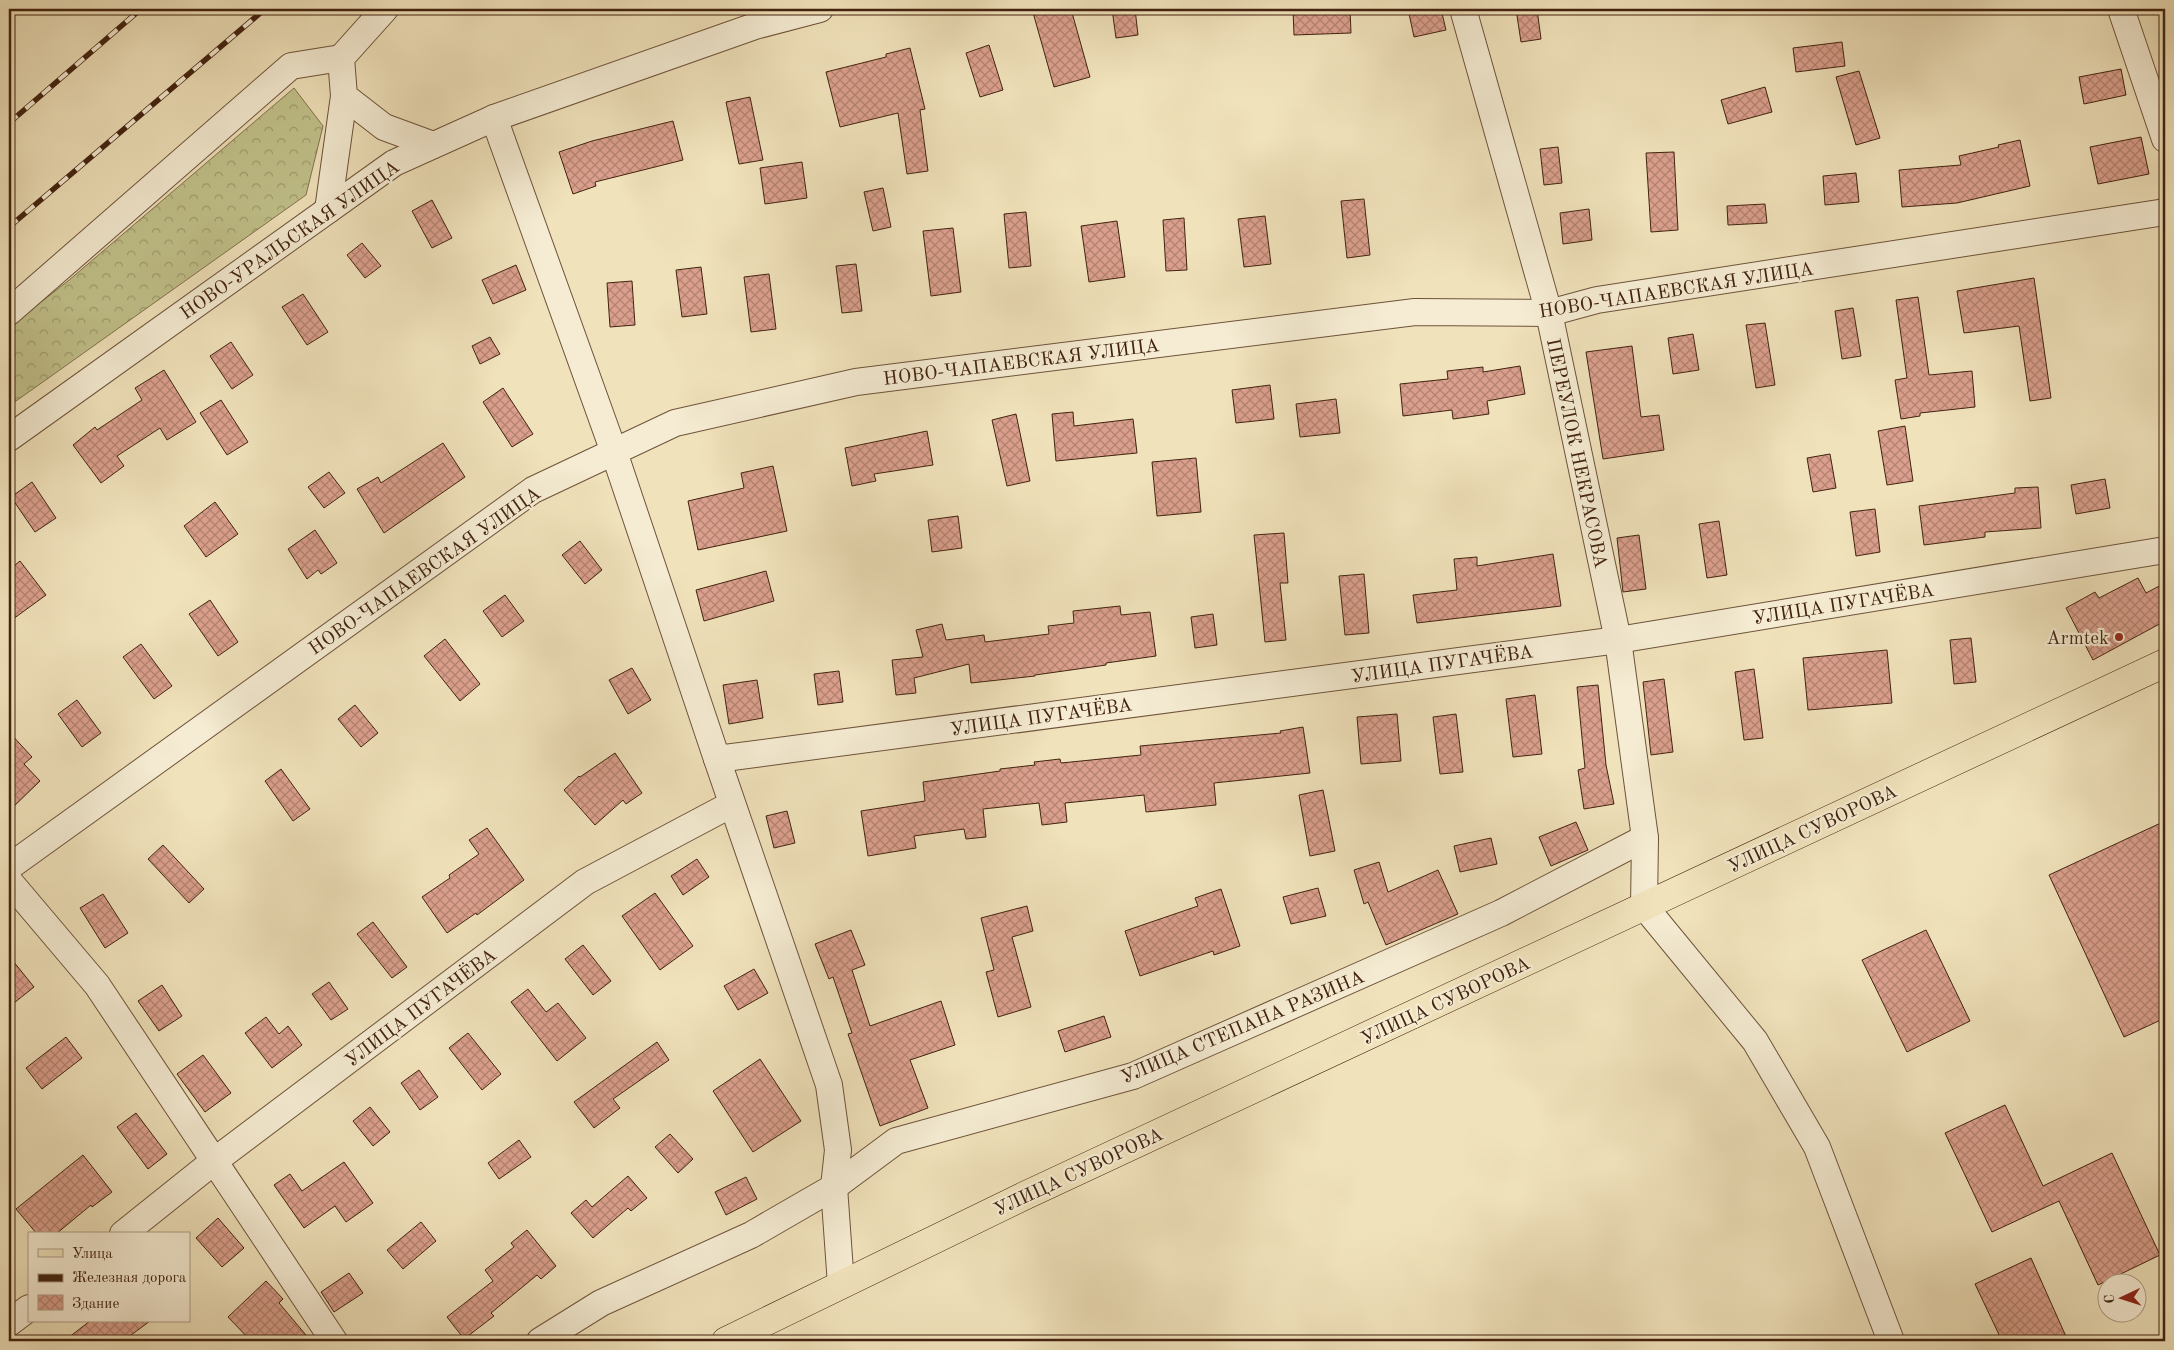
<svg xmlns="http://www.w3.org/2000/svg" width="2174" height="1350" font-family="'Old Standard TT',serif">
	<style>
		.forest { fill: url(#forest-crowns); stroke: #82724d }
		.building { fill: url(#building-cross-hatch); stroke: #42230f }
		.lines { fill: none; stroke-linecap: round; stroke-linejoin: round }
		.street-casing { stroke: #6e533a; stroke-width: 28 }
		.primary-casing { stroke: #42230f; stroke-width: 29 }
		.street { stroke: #f5ecd3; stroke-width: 26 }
		.primary { stroke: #f0e2bb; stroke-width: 28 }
		.rail-casing { stroke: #42230f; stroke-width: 5.5 }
		.rail { stroke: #f5ecd3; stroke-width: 4; stroke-dasharray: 11; stroke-linecap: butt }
		.poi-dot { fill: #8f2418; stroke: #f5ecd3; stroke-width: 2 }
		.labels { text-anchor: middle; stroke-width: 4.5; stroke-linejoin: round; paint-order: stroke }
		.street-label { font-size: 19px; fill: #42230f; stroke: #f5ecd3 }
		.poi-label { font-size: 19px; fill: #42230f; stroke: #f5ecd3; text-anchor: end }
	</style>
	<defs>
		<pattern id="forest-crowns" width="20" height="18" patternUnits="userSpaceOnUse" patternTransform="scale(1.25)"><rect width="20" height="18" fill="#c1c18b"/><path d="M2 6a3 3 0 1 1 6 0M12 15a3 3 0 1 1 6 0" fill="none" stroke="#9e9c70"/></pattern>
		<pattern id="building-cross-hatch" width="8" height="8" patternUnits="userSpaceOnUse" patternTransform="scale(1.25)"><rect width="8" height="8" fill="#dba08d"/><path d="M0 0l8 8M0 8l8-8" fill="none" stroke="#b38272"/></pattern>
	</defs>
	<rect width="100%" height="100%" fill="#f0e2bb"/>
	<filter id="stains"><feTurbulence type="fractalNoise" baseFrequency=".004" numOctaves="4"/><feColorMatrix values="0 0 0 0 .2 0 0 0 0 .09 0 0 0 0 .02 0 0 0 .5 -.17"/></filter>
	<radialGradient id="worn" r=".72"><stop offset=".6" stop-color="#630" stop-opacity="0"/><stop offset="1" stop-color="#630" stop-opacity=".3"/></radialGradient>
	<path class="forest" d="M 294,88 L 323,126 L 306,195 L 9,406 L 9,327 L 68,281 Z"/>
	<g class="building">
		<path d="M 1032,9 L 1071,9 L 1090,77 L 1054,87 Z"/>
		<path d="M 1112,9 L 1135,9 L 1138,35 L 1116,38 Z"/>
		<path d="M 1293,9 L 1350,9 L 1351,33 L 1294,35 Z"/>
		<path d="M 1408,9 L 1441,9 L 1446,30 L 1414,37 Z"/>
		<path d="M 1516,9 L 1537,9 L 1541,39 L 1521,42 Z"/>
		<path d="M 1842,42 L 1845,66 L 1796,72 L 1793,48 Z"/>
		<path d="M 989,45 L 1003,90 L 980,97 L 966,53 Z"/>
		<path d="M 910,48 L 925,109 L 920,110 L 928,171 L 907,174 L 898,113 L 840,127 L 826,72 L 886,57 L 886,54 Z"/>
		<path d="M 2121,69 L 2126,95 L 2084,104 L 2079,77 Z"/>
		<path d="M 1859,71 L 1880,138 L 1856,145 L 1836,77 Z"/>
		<path d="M 1765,87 L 1772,112 L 1728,124 L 1721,100 Z"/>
		<path d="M 750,97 L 763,160 L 739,164 L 726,102 Z"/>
		<path d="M 673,121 L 683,160 L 595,182 L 596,186 L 573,194 L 559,152 L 592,141 Z"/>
		<path d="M 2141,137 L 2149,174 L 2098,184 L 2090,147 Z"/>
		<path d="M 2020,140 L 2030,186 L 1957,203 L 1902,207 L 1899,170 L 1961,165 L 1959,156 L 1999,147 L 1998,145 Z"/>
		<path d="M 1558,147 L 1562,183 L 1544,185 L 1540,149 Z"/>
		<path d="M 1674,152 L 1678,230 L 1651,232 L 1646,153 Z"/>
		<path d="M 802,162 L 807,198 L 765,204 L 760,168 Z"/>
		<path d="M 1856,173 L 1859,202 L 1825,205 L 1823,176 Z"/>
		<path d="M 883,188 L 891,227 L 873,231 L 864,192 Z"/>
		<path d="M 1364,199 L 1370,255 L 1347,258 L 1341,201 Z"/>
		<path d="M 432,200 L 452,238 L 432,248 L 412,211 Z"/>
		<path d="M 1765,204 L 1767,223 L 1728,225 L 1727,206 Z"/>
		<path d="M 1589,209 L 1592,240 L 1563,244 L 1560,213 Z"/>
		<path d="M 1026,212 L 1031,266 L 1009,268 L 1004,214 Z"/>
		<path d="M 1265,216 L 1271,264 L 1244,267 L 1238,219 Z"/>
		<path d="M 1184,218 L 1187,270 L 1166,271 L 1163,220 Z"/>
		<path d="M 1117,221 L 1125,277 L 1089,282 L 1081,226 Z"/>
		<path d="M 953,228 L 961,292 L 931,296 L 923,231 Z"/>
		<path d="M 362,243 L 381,266 L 365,278 L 347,255 Z"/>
		<path d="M 856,264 L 862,311 L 842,313 L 836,266 Z"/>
		<path d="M 516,265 L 526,290 L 493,304 L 482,280 Z"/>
		<path d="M 701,267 L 707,314 L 682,317 L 676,270 Z"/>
		<path d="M 769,274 L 776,329 L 751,332 L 744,277 Z"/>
		<path d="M 2034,278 L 2051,398 L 2030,401 L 2019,326 L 1964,333 L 1957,291 Z"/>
		<path d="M 632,281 L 635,325 L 610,327 L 607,283 Z"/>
		<path d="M 303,294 L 328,332 L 307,345 L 282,307 Z"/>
		<path d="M 1918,297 L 1929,375 L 1972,371 L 1975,407 L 1920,413 L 1920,416 L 1901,419 L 1895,380 L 1907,378 L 1896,300 Z"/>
		<path d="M 1853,308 L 1861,356 L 1842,359 L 1835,311 Z"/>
		<path d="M 1765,323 L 1775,385 L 1756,388 L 1746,325 Z"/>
		<path d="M 1693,334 L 1699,370 L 1673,374 L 1668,338 Z"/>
		<path d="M 490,337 L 500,354 L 480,364 L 472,346 Z"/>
		<path d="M 231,342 L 253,375 L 232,389 L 210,356 Z"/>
		<path d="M 1632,346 L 1641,417 L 1659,415 L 1664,450 L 1603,459 L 1586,352 Z"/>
		<path d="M 1520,366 L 1525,394 L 1487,401 L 1489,414 L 1453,419 L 1452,410 L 1403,416 L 1400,384 L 1448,379 L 1447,371 L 1483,367 L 1483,372 Z"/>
		<path d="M 164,370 L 196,422 L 167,440 L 160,428 L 117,456 L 124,466 L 101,483 L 73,445 L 95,427 L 97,430 L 142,400 L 135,388 Z"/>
		<path d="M 1270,385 L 1274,419 L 1236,423 L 1232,390 Z"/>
		<path d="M 503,388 L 533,434 L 512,447 L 483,402 Z"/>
		<path d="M 1336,399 L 1340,433 L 1300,437 L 1296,404 Z"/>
		<path d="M 221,400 L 248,442 L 227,455 L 200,413 Z"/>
		<path d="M 1073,412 L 1074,426 L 1133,419 L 1137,453 L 1056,461 L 1052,414 Z"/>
		<path d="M 1016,414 L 1030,481 L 1007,486 L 992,420 Z"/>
		<path d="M 1905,426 L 1913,481 L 1887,485 L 1878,431 Z"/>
		<path d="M 927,431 L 933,465 L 874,474 L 876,481 L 852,486 L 845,448 Z"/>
		<path d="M 443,443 L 465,477 L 384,533 L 357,489 L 378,477 L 381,483 Z"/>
		<path d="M 1830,454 L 1836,488 L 1813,492 L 1807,458 Z"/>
		<path d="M 1196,458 L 1201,512 L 1157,516 L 1152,462 Z"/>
		<path d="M 773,466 L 787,531 L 698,550 L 688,501 L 744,488 L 741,473 Z"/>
		<path d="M 329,472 L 345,493 L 324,508 L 308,487 Z"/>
		<path d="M 2105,479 L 2110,508 L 2076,514 L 2071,485 Z"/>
		<path d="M 32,482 L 56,518 L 35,532 L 11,497 Z"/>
		<path d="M 2038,487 L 2041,528 L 1985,532 L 1985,537 L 1924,545 L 1919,506 L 2015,493 L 2015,488 Z"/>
		<path d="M 215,502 L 238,534 L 206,557 L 184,526 Z"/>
		<path d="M 1875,509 L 1880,552 L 1856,556 L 1850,512 Z"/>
		<path d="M 958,516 L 962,548 L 932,552 L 928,520 Z"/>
		<path d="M 1719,521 L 1727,575 L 1707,578 L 1699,524 Z"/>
		<path d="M 315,530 L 337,563 L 321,574 L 318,570 L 307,579 L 288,549 Z"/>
		<path d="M 1284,533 L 1288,583 L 1280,583 L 1286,640 L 1265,642 L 1254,535 Z"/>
		<path d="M 1639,535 L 1646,589 L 1623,592 L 1617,538 Z"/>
		<path d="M 580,541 L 602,570 L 585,584 L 562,555 Z"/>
		<path d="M 1553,554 L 1561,606 L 1417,623 L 1413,595 L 1457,590 L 1454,559 L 1477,557 L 1477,566 Z"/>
		<path d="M 20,561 L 46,595 L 9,622 L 9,570 Z"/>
		<path d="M 766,571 L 774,601 L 704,621 L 696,590 Z"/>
		<path d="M 1364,574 L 1369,633 L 1345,635 L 1339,576 Z"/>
		<path d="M 2138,578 L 2146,593 L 2165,583 L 2165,621 L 2093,660 L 2066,608 L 2095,592 L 2099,598 Z"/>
		<path d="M 505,595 L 524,621 L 502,637 L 483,611 Z"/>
		<path d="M 210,600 L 238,642 L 218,656 L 189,614 Z"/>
		<path d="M 1120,606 L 1121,615 L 1150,612 L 1156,656 L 1106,663 L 1106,665 L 1035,675 L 1035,676 L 971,683 L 969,664 L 914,678 L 916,693 L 896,695 L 892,660 L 923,657 L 916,630 L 942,624 L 946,640 L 984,635 L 985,642 L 1049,634 L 1048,626 L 1074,623 L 1073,611 Z"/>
		<path d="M 1213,614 L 1217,645 L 1195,648 L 1191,617 Z"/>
		<path d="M 1971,638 L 1976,682 L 1954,684 L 1950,640 Z"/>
		<path d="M 445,639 L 480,684 L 460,701 L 424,656 Z"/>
		<path d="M 141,644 L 172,686 L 154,699 L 123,657 Z"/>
		<path d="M 1887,650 L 1892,703 L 1808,710 L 1803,658 Z"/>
		<path d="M 632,668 L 651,700 L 628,714 L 609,680 Z"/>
		<path d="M 1754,669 L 1763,738 L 1744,740 L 1735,672 Z"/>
		<path d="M 839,671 L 843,702 L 818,705 L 814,674 Z"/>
		<path d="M 1664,679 L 1673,752 L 1651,755 L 1643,682 Z"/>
		<path d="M 757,680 L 763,718 L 729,724 L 723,685 Z"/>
		<path d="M 1598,685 L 1606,765 L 1614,804 L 1584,809 L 1578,770 L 1585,768 L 1577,687 Z"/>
		<path d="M 1535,695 L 1542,754 L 1513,757 L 1506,699 Z"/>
		<path d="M 77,700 L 101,733 L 82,747 L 58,714 Z"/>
		<path d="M 355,705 L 378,733 L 361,747 L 338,719 Z"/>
		<path d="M 1397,714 L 1401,761 L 1361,764 L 1357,717 Z"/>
		<path d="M 1456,714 L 1463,772 L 1440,774 L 1433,717 Z"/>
		<path d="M 1303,727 L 1310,773 L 1214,783 L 1216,805 L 1146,812 L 1144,795 L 1065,803 L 1067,822 L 1042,825 L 1039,803 L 983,809 L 986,837 L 966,839 L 964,829 L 914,836 L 916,848 L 868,856 L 861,811 L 925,801 L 923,782 L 1000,771 L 1000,769 L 1035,765 L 1034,762 L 1060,759 L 1061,763 L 1141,755 L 1140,746 L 1281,733 L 1280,731 Z"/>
		<path d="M 9,732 L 32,757 L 24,764 L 40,781 L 9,811 Z"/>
		<path d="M 615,753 L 642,793 L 626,804 L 623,800 L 595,825 L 564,790 L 579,776 L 580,777 Z"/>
		<path d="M 281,769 L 310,809 L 293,821 L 265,781 Z"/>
		<path d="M 1323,790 L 1335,851 L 1310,856 L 1299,795 Z"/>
		<path d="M 787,811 L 795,843 L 774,848 L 766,816 Z"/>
		<path d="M 2165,821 L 2165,1018 L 2124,1037 L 2049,875 Z"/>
		<path d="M 1576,822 L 1588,850 L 1551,866 L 1539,837 Z"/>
		<path d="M 487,828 L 524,880 L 477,915 L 476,913 L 447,933 L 422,897 L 450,878 L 449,875 L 479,854 L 469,840 Z"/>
		<path d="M 1491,838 L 1497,864 L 1460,872 L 1454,846 Z"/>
		<path d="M 163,845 L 204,889 L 189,903 L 148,859 Z"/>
		<path d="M 697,859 L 709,877 L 683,895 L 671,876 Z"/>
		<path d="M 1379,862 L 1388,892 L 1438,870 L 1458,914 L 1386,945 L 1368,902 L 1364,904 L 1354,870 Z"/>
		<path d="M 1318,888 L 1326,916 L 1291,924 L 1283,897 Z"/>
		<path d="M 1221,889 L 1240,946 L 1214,955 L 1213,951 L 1140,976 L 1125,931 L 1198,906 L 1195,898 Z"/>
		<path d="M 655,893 L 693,946 L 660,970 L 622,916 Z"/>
		<path d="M 103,894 L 128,933 L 105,948 L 80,908 Z"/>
		<path d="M 1027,906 L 1033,931 L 1012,937 L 1031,1007 L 998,1017 L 986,972 L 994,970 L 981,918 Z"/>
		<path d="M 373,922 L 407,967 L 392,978 L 357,934 Z"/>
		<path d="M 851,930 L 865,965 L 852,970 L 870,1026 L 941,1001 L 955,1045 L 910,1060 L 928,1108 L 880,1126 L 848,1034 L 852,1033 L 833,977 L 829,979 L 815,944 Z"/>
		<path d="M 1926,930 L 1970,1021 L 1907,1052 L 1862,960 Z"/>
		<path d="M 583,945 L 611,981 L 593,995 L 565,959 Z"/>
		<path d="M 9,956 L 34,987 L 9,1007 Z"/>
		<path d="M 754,969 L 768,993 L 738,1010 L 724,986 Z"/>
		<path d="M 329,982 L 348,1009 L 331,1020 L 312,994 Z"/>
		<path d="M 162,985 L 182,1016 L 159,1031 L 138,1001 Z"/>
		<path d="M 528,989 L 546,1012 L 558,1003 L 586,1038 L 557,1061 L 511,1002 Z"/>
		<path d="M 1104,1016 L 1111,1037 L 1065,1052 L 1058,1031 Z"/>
		<path d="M 266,1017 L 279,1034 L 288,1026 L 302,1045 L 272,1068 L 245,1033 Z"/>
		<path d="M 468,1033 L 501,1074 L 482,1090 L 449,1048 Z"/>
		<path d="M 66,1037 L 82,1058 L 42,1089 L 26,1068 Z"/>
		<path d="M 657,1042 L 669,1060 L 613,1099 L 620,1108 L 594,1128 L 574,1102 Z"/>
		<path d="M 203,1055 L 231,1093 L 205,1112 L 177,1074 Z"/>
		<path d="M 760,1059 L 801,1121 L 753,1152 L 713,1091 Z"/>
		<path d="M 419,1070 L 438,1097 L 420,1110 L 401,1083 Z"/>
		<path d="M 2005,1105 L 2043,1186 L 2112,1153 L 2160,1255 L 2098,1285 L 2059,1201 L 1992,1232 L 1945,1133 Z"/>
		<path d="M 370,1107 L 390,1132 L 373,1146 L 353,1121 Z"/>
		<path d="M 136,1113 L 167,1154 L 148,1169 L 117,1127 Z"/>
		<path d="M 670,1134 L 693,1159 L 678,1173 L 655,1147 Z"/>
		<path d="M 519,1140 L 531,1157 L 499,1179 L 488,1163 Z"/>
		<path d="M 83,1155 L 112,1192 L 92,1207 L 91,1205 L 56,1234 L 37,1234 L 16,1209 Z"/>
		<path d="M 344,1162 L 373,1203 L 346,1222 L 335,1206 L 304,1228 L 274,1185 L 290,1174 L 302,1191 Z"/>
		<path d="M 628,1176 L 647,1198 L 631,1211 L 628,1208 L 593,1238 L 571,1213 L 586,1200 L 592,1207 Z"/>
		<path d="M 746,1177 L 757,1199 L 726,1215 L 715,1192 Z"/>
		<path d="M 218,1218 L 244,1248 L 222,1267 L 196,1238 Z"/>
		<path d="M 421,1222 L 436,1241 L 403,1269 L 387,1250 Z"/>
		<path d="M 527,1230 L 556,1266 L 541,1279 L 537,1275 L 491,1313 L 494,1316 L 464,1339 L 447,1317 L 493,1281 L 485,1270 L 514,1247 L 511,1243 Z"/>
		<path d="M 2031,1258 L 2068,1341 L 2002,1341 L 1975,1284 Z"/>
		<path d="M 349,1273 L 363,1293 L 334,1312 L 321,1292 Z"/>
		<path d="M 266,1281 L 283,1299 L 279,1303 L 311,1341 L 251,1341 L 228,1317 Z"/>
		<path d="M 90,1321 L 150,1321 L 123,1341 L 64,1341 Z"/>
	</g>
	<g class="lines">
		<g class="street-casing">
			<g id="street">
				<path d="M 385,9 L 341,58 L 344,96 L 384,127 L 433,145"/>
				<path d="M 1463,9 L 1549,313 L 1618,640 L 1645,838 L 1644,906 L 1755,1041 L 1817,1147 L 1891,1341"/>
				<path d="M 2121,9 L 2165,139"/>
				<path d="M 494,118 L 614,452 L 717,759 L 829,1085 L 838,1150 L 834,1187 L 841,1285"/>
				<path d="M 328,210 L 344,96"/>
				<path d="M 9,312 L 291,66 L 341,58"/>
				<path d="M 9,438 L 394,163 L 494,118 L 755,26 L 820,9"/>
				<path d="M 717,759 L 1618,640 L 2165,550"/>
				<path d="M 9,867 L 533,490 L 675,423 L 856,382 L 1415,312 L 1549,313 L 1597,300 L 2165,212"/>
				<path d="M 9,881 L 97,985 L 334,1341"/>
				<path d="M 123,1234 L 213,1162 L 585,882 L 732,804"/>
				<path d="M 9,1323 L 29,1308"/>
				<path d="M 540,1341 L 601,1303 L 751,1235 L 834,1187 L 896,1141 L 1133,1076 L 1501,913 L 1645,838"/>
			</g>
		</g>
		<g class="primary-casing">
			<path id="primary" d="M 726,1341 L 1022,1197 L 2165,663"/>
		</g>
		<use href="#street" class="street"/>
		<use href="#primary" class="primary"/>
		<g class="rail-casing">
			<g id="rail">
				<path d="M 9,123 L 141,9"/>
				<path d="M 9,227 L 265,9"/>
			</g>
		</g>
		<use href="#rail" class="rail"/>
	</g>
	<circle class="poi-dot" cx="2119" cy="637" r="5"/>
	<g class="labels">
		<g class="street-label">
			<text transform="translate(289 239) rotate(-35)" y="7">НОВО-УРАЛЬСКАЯ УЛИЦА</text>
			<text transform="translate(1676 289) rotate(-9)" y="7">НОВО-ЧАПАЕВСКАЯ УЛИЦА</text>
			<text transform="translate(1021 361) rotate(-7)" y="7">НОВО-ЧАПАЕВСКАЯ УЛИЦА</text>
			<text transform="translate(1578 453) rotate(78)" y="7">ПЕРЕУЛОК НЕКРАСОВА</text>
			<text transform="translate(424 570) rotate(-35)" y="7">НОВО-ЧАПАЕВСКАЯ УЛИЦА</text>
			<text transform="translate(1843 603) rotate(-9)" y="7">УЛИЦА ПУГАЧЁВА</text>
			<text transform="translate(1442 663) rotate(-8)" y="7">УЛИЦА ПУГАЧЁВА</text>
			<text transform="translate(1041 716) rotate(-8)" y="7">УЛИЦА ПУГАЧЁВА</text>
			<text transform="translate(1812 828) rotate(-25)" y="7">УЛИЦА СУВОРОВА</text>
			<text transform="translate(1445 1000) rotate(-25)" y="7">УЛИЦА СУВОРОВА</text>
			<text transform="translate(420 1007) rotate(-37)" y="7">УЛИЦА ПУГАЧЁВА</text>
			<text transform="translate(1242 1026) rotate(-23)" y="7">УЛИЦА СТЕПАНА РАЗИНА</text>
			<text transform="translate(1078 1171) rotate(-25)" y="7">УЛИЦА СУВОРОВА</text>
		</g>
		<g class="poi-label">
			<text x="2109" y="644">Armtek</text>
		</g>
	</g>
	<rect width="2174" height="1350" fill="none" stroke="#f0e2bb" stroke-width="30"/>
	<rect x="10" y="10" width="2154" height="1330" fill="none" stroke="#42230f" stroke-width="2.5"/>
	<rect x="15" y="15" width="2144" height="1320" fill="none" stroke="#42230f"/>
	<rect x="28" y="1232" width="162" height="90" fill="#f5ecd3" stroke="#ad9c85"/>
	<rect x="38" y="1249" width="25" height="8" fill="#f0e2bb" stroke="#ad9c85"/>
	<text x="72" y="1258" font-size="15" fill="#42230f">Улица</text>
	<rect x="38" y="1274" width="25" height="8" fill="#42230f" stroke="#ad9c85"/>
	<text x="72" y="1282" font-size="15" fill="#42230f">Железная дорога</text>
	<rect x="38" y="1295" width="25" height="15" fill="url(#building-cross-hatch)" stroke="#ad9c85"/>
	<text x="72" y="1308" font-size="15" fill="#42230f">Здание</text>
	<g transform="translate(2122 1298) rotate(266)"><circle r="24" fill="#f5ecd3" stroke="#ad9c85"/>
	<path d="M0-4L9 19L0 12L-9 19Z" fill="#8f2418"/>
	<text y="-8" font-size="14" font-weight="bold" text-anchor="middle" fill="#42230f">С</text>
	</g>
	<rect width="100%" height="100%" filter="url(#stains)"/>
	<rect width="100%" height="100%" fill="url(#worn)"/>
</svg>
